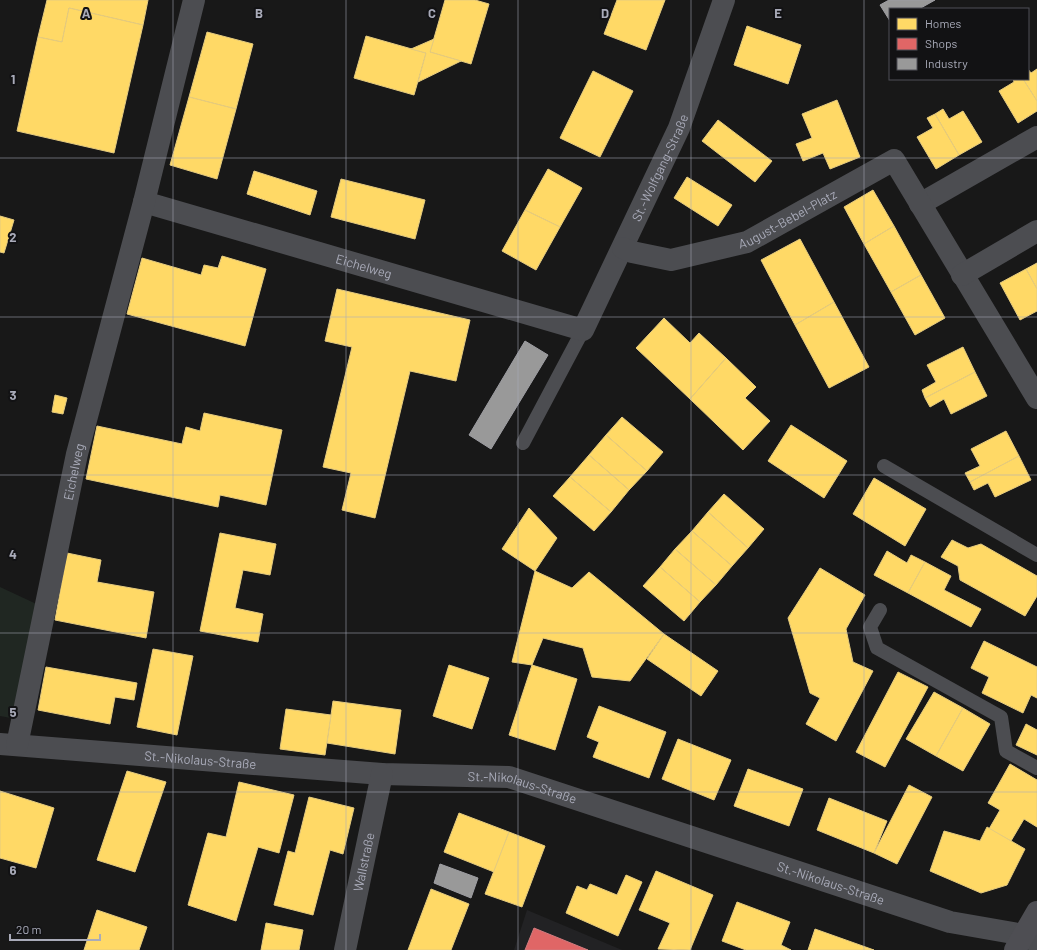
<svg xmlns="http://www.w3.org/2000/svg" width="1037" height="950" font-family="Barlow,sans-serif">
	<style>
		.built { fill: #222224 }
		.green { fill: #202722 }
		.homes { fill: #ffd966; stroke: #e5cb7f }
		.shops { fill: #e06666; stroke: #d07b7f }
		.industry { fill: #999; stroke: #9e9ea3 }
		.lines { fill: none; stroke-linecap: round; stroke-linejoin: round }
		.lane { stroke: #4c4d51; stroke-width: 14 }
		.street { stroke: #4c4d51; stroke-width: 22 }
		.primary { stroke: #4e4e53; stroke-width: 22 }
		.grid { fill: none; stroke: #a9abb9; stroke-width: 1; stroke-opacity: 0.55 }
		.labels { text-anchor: middle; stroke-width: 4; stroke-linejoin: round; paint-order: stroke }
		.street-label { font-size: 13px; fill: #a9abb9; stroke: #121214 }
		.grid-label { font-size: 13px; text-anchor: middle; font-weight: bold; fill: #a9abb9; stroke: #121214; stroke-width: 4; stroke-linejoin: round; paint-order: stroke }
	</style>
	<rect width="100%" height="100%" fill="#181818"/>
	<path class="built" d="M 527,910 L 622,950 L 514,950 Z"/>
	<path class="green" d="M 0,587 L 45,608 L 22,720 L 0,716 Z"/>
	<g class="homes">
		<path d="M 47,0 L 148,0 L 143,25 L 69,8 L 62,42 L 38,37 Z"/>
		<path d="M 445,0 L 475,0 L 489,4 L 471,64 L 430,52 Z"/>
		<path d="M 617,0 L 665,0 L 646,50 L 604,34 Z"/>
		<path d="M 69,8 L 143,25 L 114,153 L 17,131 L 38,37 L 62,42 Z"/>
		<path d="M 747,26 L 801,45 L 788,84 L 734,65 Z"/>
		<path d="M 207,32 L 253,44 L 236,109 L 189,97 Z"/>
		<path d="M 366,36 L 426,53 L 414,95 L 354,78 Z"/>
		<path d="M 434,39 L 430,52 L 461,61 L 418,82 L 426,53 L 411,49 Z"/>
		<path d="M 1028,69 L 1031,73 L 1037,69 L 1037,101 L 1023,79 L 1028,79 Z"/>
		<path d="M 593,71 L 633,91 L 600,157 L 560,138 Z"/>
		<path d="M 1013,79 L 1023,79 L 1037,101 L 1037,111 L 1018,123 L 999,91 L 1014,82 Z"/>
		<path d="M 189,97 L 236,109 L 217,179 L 170,165 Z"/>
		<path d="M 837,100 L 860,157 L 830,169 L 823,153 L 803,161 L 796,144 L 812,138 L 802,114 Z"/>
		<path d="M 943,109 L 949,119 L 963,111 L 982,142 L 959,155 L 935,114 Z"/>
		<path d="M 935,114 L 959,155 L 936,169 L 917,137 L 933,128 L 927,118 Z"/>
		<path d="M 718,120 L 772,161 L 755,182 L 702,141 Z"/>
		<path d="M 548,169 L 582,188 L 560,227 L 525,210 Z"/>
		<path d="M 254,171 L 317,191 L 310,215 L 247,194 Z"/>
		<path d="M 687,177 L 732,205 L 718,226 L 674,198 Z"/>
		<path d="M 341,179 L 425,200 L 415,239 L 331,217 Z"/>
		<path d="M 873,190 L 894,226 L 864,244 L 844,207 Z"/>
		<path d="M 525,210 L 560,227 L 536,270 L 502,251 Z"/>
		<path d="M 0,216 L 14,220 L 4,253 L 0,252 Z"/>
		<path d="M 894,226 L 921,275 L 891,292 L 864,244 Z"/>
		<path d="M 800,239 L 834,302 L 795,325 L 761,260 Z"/>
		<path d="M 222,256 L 266,269 L 245,346 L 127,314 L 142,258 L 201,275 L 204,265 L 218,268 Z"/>
		<path d="M 1037,263 L 1037,289 L 1026,269 Z"/>
		<path d="M 1026,269 L 1037,289 L 1037,311 L 1020,320 L 1000,283 Z"/>
		<path d="M 921,275 L 945,318 L 915,335 L 891,292 Z"/>
		<path d="M 337,289 L 470,320 L 456,381 L 410,371 L 375,518 L 342,510 L 351,473 L 323,467 L 352,347 L 325,341 Z"/>
		<path d="M 834,302 L 869,367 L 829,388 L 795,325 Z"/>
		<path d="M 664,318 L 690,343 L 699,333 L 726,358 L 690,399 L 636,348 Z"/>
		<path d="M 963,347 L 975,372 L 925,398 L 922,390 L 936,382 L 927,365 Z"/>
		<path d="M 726,358 L 756,387 L 745,398 L 770,421 L 743,450 L 690,399 Z"/>
		<path d="M 975,372 L 987,396 L 951,414 L 944,399 L 930,407 L 925,398 Z"/>
		<path d="M 55,395 L 67,398 L 63,414 L 52,412 Z"/>
		<path d="M 204,413 L 282,430 L 266,505 L 220,495 L 218,507 L 86,479 L 97,426 L 182,444 L 186,427 L 200,431 Z"/>
		<path d="M 622,417 L 663,452 L 647,471 L 606,435 Z"/>
		<path d="M 791,425 L 847,461 L 824,498 L 768,461 Z"/>
		<path d="M 1006,431 L 1019,456 L 970,482 L 965,473 L 980,466 L 971,449 Z"/>
		<path d="M 606,435 L 647,471 L 629,490 L 589,455 Z"/>
		<path d="M 589,455 L 629,490 L 611,512 L 570,477 Z"/>
		<path d="M 1019,456 L 1031,480 L 995,497 L 988,483 L 974,490 L 970,482 Z"/>
		<path d="M 570,477 L 611,512 L 594,531 L 553,496 Z"/>
		<path d="M 874,478 L 926,509 L 905,546 L 853,514 Z"/>
		<path d="M 724,494 L 764,529 L 748,548 L 708,512 Z"/>
		<path d="M 529,508 L 557,538 L 535,571 L 502,549 Z"/>
		<path d="M 708,512 L 748,548 L 732,566 L 692,531 Z"/>
		<path d="M 692,531 L 732,566 L 716,585 L 675,549 Z"/>
		<path d="M 220,533 L 276,544 L 270,575 L 243,570 L 235,608 L 263,614 L 258,642 L 200,631 Z"/>
		<path d="M 952,540 L 968,548 L 981,544 L 1037,576 L 1037,596 L 1025,616 L 960,580 L 958,566 L 941,557 Z"/>
		<path d="M 675,549 L 716,585 L 700,602 L 660,567 Z"/>
		<path d="M 887,551 L 907,563 L 911,555 L 925,562 L 908,593 L 874,575 Z"/>
		<path d="M 67,553 L 101,560 L 97,582 L 154,592 L 146,638 L 55,620 Z"/>
		<path d="M 925,562 L 951,576 L 944,590 L 981,609 L 971,627 L 908,593 Z"/>
		<path d="M 660,567 L 700,602 L 684,621 L 643,586 Z"/>
		<path d="M 820,568 L 865,595 L 846,629 L 853,662 L 873,671 L 836,741 L 806,724 L 820,698 L 810,693 L 788,618 Z"/>
		<path d="M 535,571 L 572,588 L 589,572 L 664,634 L 630,681 L 592,677 L 583,648 L 543,638 L 532,665 L 512,662 Z"/>
		<path d="M 664,634 L 718,671 L 701,696 L 647,659 Z"/>
		<path d="M 984,641 L 1037,667 L 1037,698 L 1031,695 L 1023,713 L 982,693 L 989,677 L 971,668 Z"/>
		<path d="M 153,649 L 193,656 L 177,735 L 137,727 Z"/>
		<path d="M 449,665 L 489,678 L 472,729 L 433,716 Z"/>
		<path d="M 532,665 L 577,679 L 555,750 L 509,735 Z"/>
		<path d="M 46,667 L 137,683 L 134,700 L 115,697 L 110,724 L 38,710 Z"/>
		<path d="M 898,672 L 928,687 L 885,767 L 856,752 Z"/>
		<path d="M 934,692 L 963,708 L 936,756 L 906,739 Z"/>
		<path d="M 333,701 L 401,710 L 395,754 L 327,743 Z"/>
		<path d="M 599,706 L 666,732 L 649,778 L 593,757 L 599,742 L 587,737 Z"/>
		<path d="M 963,708 L 990,724 L 963,771 L 936,756 Z"/>
		<path d="M 286,709 L 331,715 L 325,755 L 280,749 Z"/>
		<path d="M 1026,724 L 1037,730 L 1037,755 L 1016,745 Z"/>
		<path d="M 678,739 L 731,760 L 714,800 L 662,779 Z"/>
		<path d="M 1010,764 L 1037,780 L 1037,827 L 1024,819 L 1011,841 L 989,829 L 1000,810 L 988,803 Z"/>
		<path d="M 748,769 L 803,789 L 789,826 L 734,806 Z"/>
		<path d="M 127,771 L 166,782 L 135,872 L 97,860 Z"/>
		<path d="M 239,782 L 294,795 L 279,853 L 258,847 L 236,921 L 188,905 L 208,833 L 226,837 Z"/>
		<path d="M 909,785 L 932,797 L 897,864 L 874,853 Z"/>
		<path d="M 0,791 L 54,808 L 36,868 L 0,858 Z"/>
		<path d="M 309,797 L 354,808 L 343,854 L 330,850 L 313,915 L 274,905 L 288,851 L 295,853 Z"/>
		<path d="M 829,798 L 887,821 L 874,853 L 817,830 Z"/>
		<path d="M 459,813 L 509,832 L 494,872 L 444,852 Z"/>
		<path d="M 987,827 L 1025,849 L 1007,885 L 981,893 L 930,871 L 944,831 L 980,841 Z"/>
		<path d="M 509,832 L 545,846 L 522,907 L 485,894 Z"/>
		<path d="M 656,871 L 713,895 L 690,950 L 658,949 L 670,923 L 639,910 Z"/>
		<path d="M 626,875 L 642,882 L 618,936 L 566,913 L 577,886 L 587,890 L 590,884 L 617,895 Z"/>
		<path d="M 431,889 L 469,904 L 451,950 L 408,950 Z"/>
		<path d="M 737,902 L 790,922 L 781,945 L 791,950 L 746,950 L 722,941 Z"/>
		<path d="M 97,910 L 147,927 L 139,950 L 84,950 Z"/>
		<path d="M 266,923 L 303,930 L 299,950 L 261,950 Z"/>
		<path d="M 815,929 L 874,950 L 808,950 Z"/>
	</g>
	<path class="shops" d="M 534,928 L 588,950 L 525,950 Z"/>
	<g class="industry">
		<path d="M 889,0 L 935,0 L 919,9 L 890,9 L 890,21 L 880,5 Z"/>
		<path d="M 525,341 L 548,355 L 491,449 L 469,435 Z"/>
		<path d="M 440,864 L 478,878 L 471,898 L 434,883 Z"/>
	</g>
	<g class="lines">
		<g class="lane">
			<path d="M 523,443 L 583,330"/>
			<path d="M 884,466 L 1037,555"/>
			<path d="M 880,610 L 870,627 L 877,648 L 1001,717 L 1006,751 L 1037,768"/>
		</g>
		<g class="street">
			<path id="s1" d="M 144,202 L 583,330 L 679,128 L 724,0"/>
			<path d="M 920,204 L 1037,137"/>
			<path id="s2" d="M 623,248 L 632,252 L 671,260 L 747,242 L 894,160 L 1037,398"/>
			<path d="M 962,275 L 1037,231"/>
			<path id="s3" d="M 0,744 L 382,774 L 509,777 L 950,922 L 1024,935 L 1037,942"/>
			<path id="s4" d="M 17,745 L 77,454 L 144,202 L 194,0"/>
			<path id="s5" d="M 345,950 L 382,774"/>
		</g>
		<path class="primary" d="M 1015,950 L 1037,912"/>
	</g>
	<path class="grid" d="M 173,0 L 173,950M 346,0 L 346,950M 518,0 L 518,950M 691,0 L 691,950M 864,0 L 864,950M 0,158 L 1037,158M 0,317 L 1037,317M 0,475 L 1037,475M 0,633 L 1037,633M 0,792 L 1037,792"/>
	<g class="labels">
		<g class="street-label">
			<text dy="5" stroke="none"><textPath href="#s1" startOffset="637">St.-Wolfgang-Straße</textPath></text>
			<text dy="5" stroke="none"><textPath href="#s2" startOffset="174">August-Bebel-Platz</textPath></text>
			<text dy="5" stroke="none"><textPath href="#s1" startOffset="229">Eichelweg</textPath></text>
			<text dy="5" stroke="none"><textPath href="#s4" startOffset="279">Eichelweg</textPath></text>
			<text dy="5" stroke="none"><textPath href="#s3" startOffset="201">St.-Nikolaus-Straße</textPath></text>
			<text dy="5" stroke="none"><textPath href="#s3" startOffset="525">St.-Nikolaus-Straße</textPath></text>
			<text dy="5" stroke="none"><textPath href="#s5" startOffset="90">Wallstraße</textPath></text>
			<text dy="5" stroke="none"><textPath href="#s3" startOffset="849">St.-Nikolaus-Straße</textPath></text>
		</g>
	</g>
	<g class="grid-label">
		<text x="86" y="18">A</text>
		<text x="259" y="18">B</text>
		<text x="432" y="18">C</text>
		<text x="605" y="18">D</text>
		<text x="778" y="18">E</text>
		<text x="13" y="84">1</text>
		<text x="13" y="242">2</text>
		<text x="13" y="400">3</text>
		<text x="13" y="559">4</text>
		<text x="13" y="717">5</text>
		<text x="13" y="875">6</text>
	</g>
	<rect x="889" y="8" width="140" height="72" fill="#121214" stroke="#4e4f56"/>
	<rect x="897" y="18" width="20" height="12" fill="#ffd966" stroke="#4e4f56"/>
	<text x="925" y="28" font-size="12" fill="#a9abb9">Homes</text>
	<rect x="897" y="38" width="20" height="12" fill="#e06666" stroke="#4e4f56"/>
	<text x="925" y="48" font-size="12" fill="#a9abb9">Shops</text>
	<rect x="897" y="58" width="20" height="12" fill="#999999" stroke="#4e4f56"/>
	<text x="925" y="68" font-size="12" fill="#a9abb9">Industry</text>
	<path d="M10 934v6h90v-6" fill="none" stroke="#a9abb9" stroke-width="2"/>
	<text x="16" y="934" font-size="12" fill="#a9abb9" stroke="#121214" stroke-width="3" paint-order="stroke">20 m</text>
</svg>
